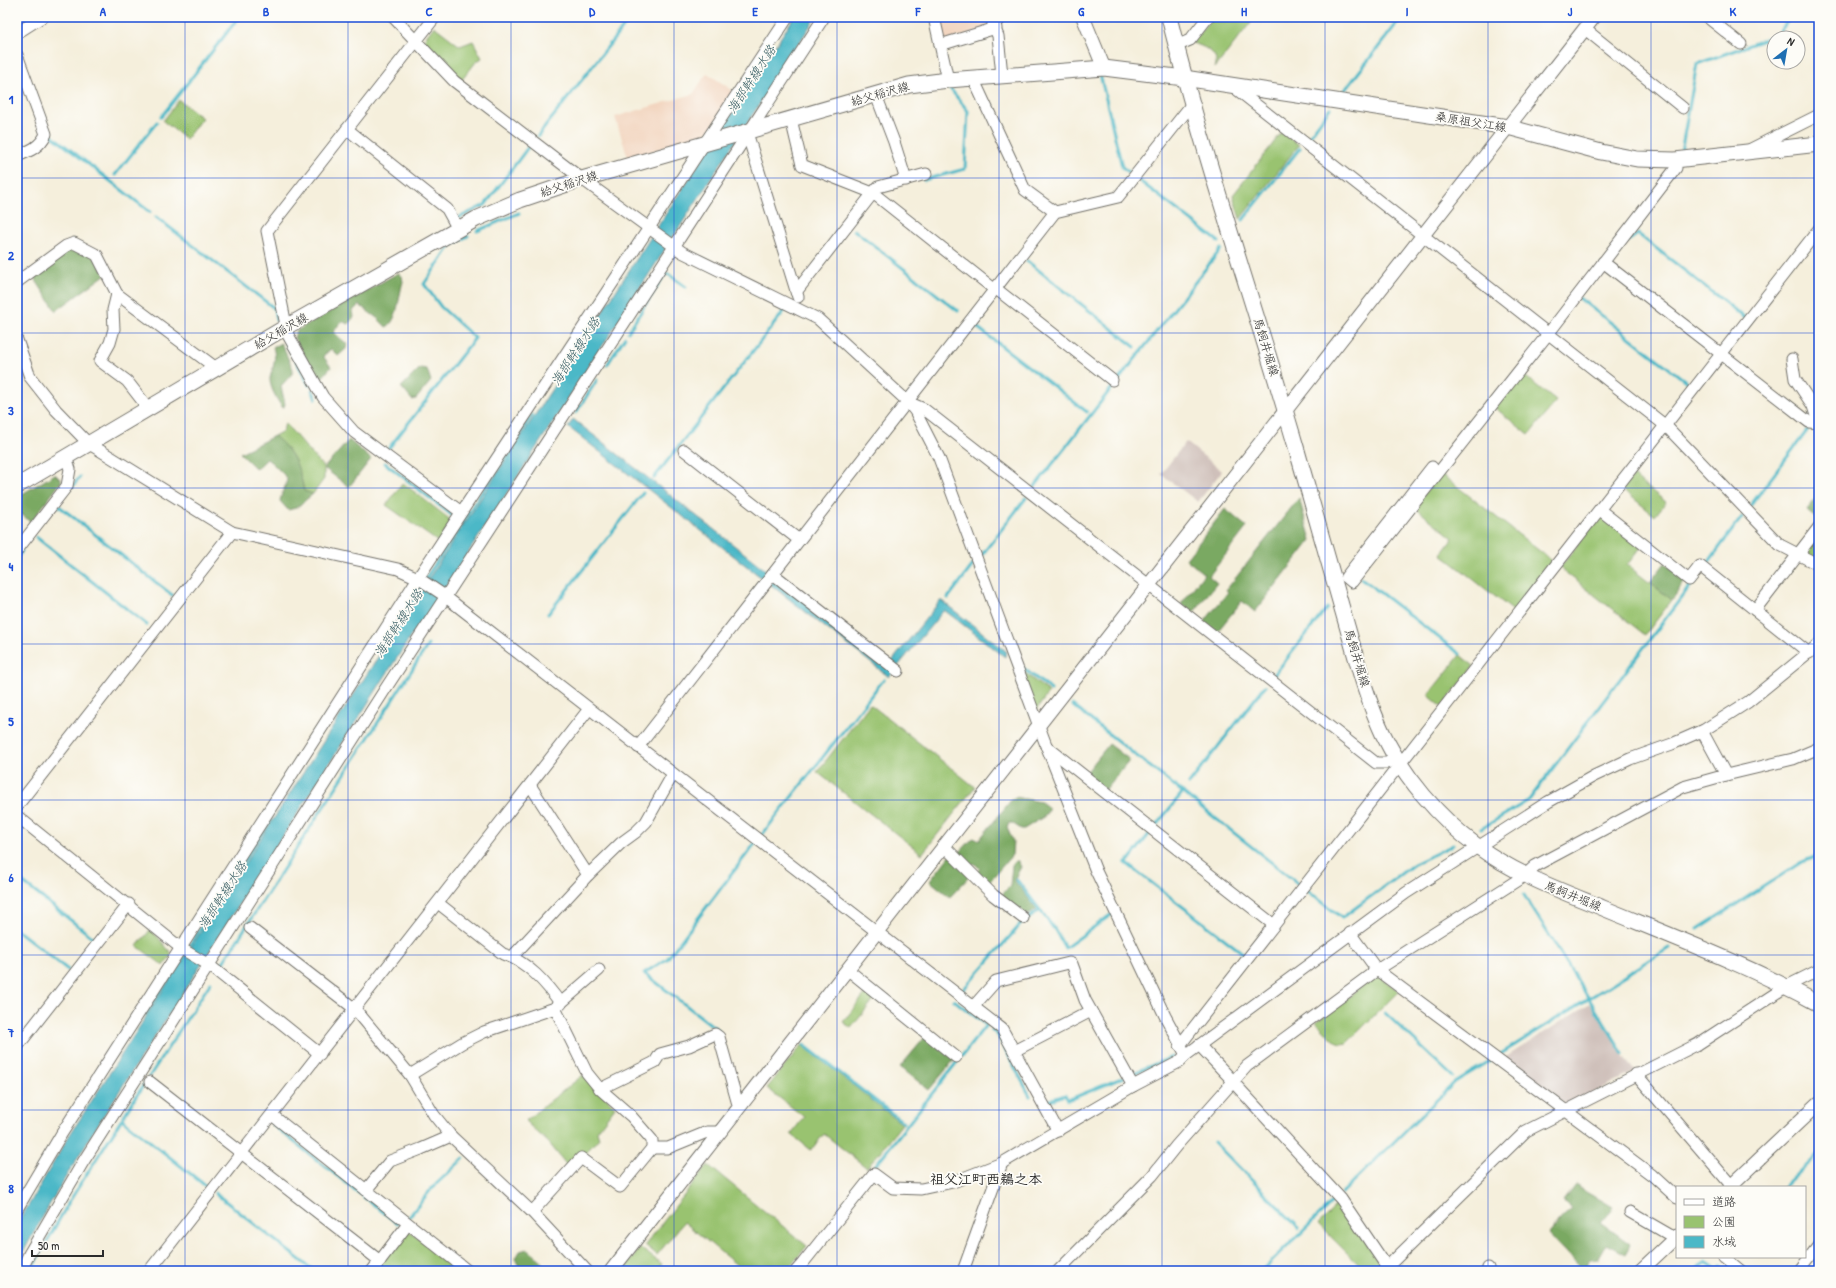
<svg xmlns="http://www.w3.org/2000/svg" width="1836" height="1288" font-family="'Patrick Hand','Klee One',sans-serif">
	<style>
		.built { fill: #f2d4be }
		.industrial { fill: #cfc0ba }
		.green { fill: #99c370; stroke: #62774e }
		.forest { fill: #7aa962; stroke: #526a46 }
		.water { fill: #4bb8c7; stroke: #3b7279 }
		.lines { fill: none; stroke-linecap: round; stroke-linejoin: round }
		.stream { stroke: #4bb8c7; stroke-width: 3 }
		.minor-casing { stroke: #727069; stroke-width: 13 }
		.tertiary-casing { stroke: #727069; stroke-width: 15 }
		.secondary-casing { stroke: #727069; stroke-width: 17 }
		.minor { stroke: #fff; stroke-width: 11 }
		.tertiary { stroke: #fff; stroke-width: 13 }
		.secondary { stroke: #fff; stroke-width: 15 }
		.grid { fill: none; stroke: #1d4ed8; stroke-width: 1; stroke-opacity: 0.55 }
		.labels { text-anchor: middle; stroke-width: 3.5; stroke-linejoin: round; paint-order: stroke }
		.street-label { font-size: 12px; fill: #2b2b2b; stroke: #fdfcf7 }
		.water-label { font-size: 13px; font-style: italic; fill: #365c62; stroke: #fdfcf7 }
		.quarter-label { font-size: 14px; font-weight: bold; fill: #2b2b2b; stroke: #fdfcf7 }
		.neatline { fill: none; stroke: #1d4ed8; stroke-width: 1.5 }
		.grid-label { font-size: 13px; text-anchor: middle; font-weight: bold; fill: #1d4ed8 }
	</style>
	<rect width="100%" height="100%" fill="#fdfcf7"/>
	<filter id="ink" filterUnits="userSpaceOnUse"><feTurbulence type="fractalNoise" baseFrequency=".025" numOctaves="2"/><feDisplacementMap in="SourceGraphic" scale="8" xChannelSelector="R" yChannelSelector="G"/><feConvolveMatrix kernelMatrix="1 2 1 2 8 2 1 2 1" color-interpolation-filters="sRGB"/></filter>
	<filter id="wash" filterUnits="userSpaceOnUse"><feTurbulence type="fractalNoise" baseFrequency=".012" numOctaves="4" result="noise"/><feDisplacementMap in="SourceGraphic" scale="16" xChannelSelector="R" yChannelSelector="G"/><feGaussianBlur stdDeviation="0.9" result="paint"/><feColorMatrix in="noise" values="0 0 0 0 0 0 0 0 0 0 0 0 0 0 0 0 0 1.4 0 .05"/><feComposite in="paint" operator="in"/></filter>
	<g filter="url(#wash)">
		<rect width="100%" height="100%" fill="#f5efdc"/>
		<g class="built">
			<path d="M 938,17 L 998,17 L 993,26 L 944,42 Z"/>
			<path d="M 707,73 L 735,92 L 706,136 L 628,158 L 615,117 L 693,94 Z"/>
		</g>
		<g class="industrial">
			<path d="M 1186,442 L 1222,471 L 1198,502 L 1161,474 Z"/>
			<path d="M 1590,1003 L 1634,1072 L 1568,1106 L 1503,1059 Z"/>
		</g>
		<g class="green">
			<path d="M 1212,17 L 1255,17 L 1215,68 C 1221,53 1203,46 1192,43 Z"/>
			<path d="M 434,26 L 460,46 L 473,41 L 482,58 L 476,62 L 461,81 L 425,42 L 425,38 Z"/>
			<path d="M 179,100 L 202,118 L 186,139 L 163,121 Z"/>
			<path d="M 1282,132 L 1299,145 L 1240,219 L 1233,195 Z"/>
			<path d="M 1521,373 L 1556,401 L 1529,435 L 1494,407 Z"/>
			<path d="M 285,423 L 324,468 L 324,479 L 313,494 L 304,491 C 299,466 294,452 274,436 L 283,431 Z"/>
			<path d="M 1440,473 L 1555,563 L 1516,613 L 1441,554 L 1453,538 L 1414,507 Z"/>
			<path d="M 1633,476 L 1666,502 L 1655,516 L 1622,489 Z"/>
			<path d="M 403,483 L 452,521 L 438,542 L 386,505 Z"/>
			<path d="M 1601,514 L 1642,546 L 1627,565 L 1672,600 L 1645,635 L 1560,568 Z"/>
			<path d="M 1819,530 L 1819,561 L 1802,553 Z"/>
			<path d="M 1460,655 L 1474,666 L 1442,707 L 1428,695 Z"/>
			<path d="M 1022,671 L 1049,692 L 1035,712 Z"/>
			<path d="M 870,704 L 975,787 L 922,854 L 817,772 Z"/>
			<path d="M 151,929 L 172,954 L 164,966 L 137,946 Z"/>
			<path d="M 1376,976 L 1379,976 L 1399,991 L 1347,1043 L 1341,1044 L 1337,1043 L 1316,1022 Z"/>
			<path d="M 869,989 L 877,996 L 851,1028 L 843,1022 Z"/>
			<path d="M 802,1045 L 902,1124 L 867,1168 L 824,1134 L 811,1150 L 791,1134 L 804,1117 L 767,1088 Z"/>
			<path d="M 583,1075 L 615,1107 L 597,1131 L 599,1138 L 582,1157 L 569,1168 L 549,1143 L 525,1121 Z"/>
			<path d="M 708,1165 L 807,1246 L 786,1271 L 744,1271 L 684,1222 L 657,1255 L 645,1245 Z"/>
			<path d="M 1340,1202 L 1382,1266 L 1377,1271 L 1365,1271 L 1318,1224 Z"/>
			<path d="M 407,1229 L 462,1271 L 374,1271 Z"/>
			<path d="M 640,1248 L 662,1264 L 657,1271 L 623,1271 Z"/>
		</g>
		<g class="forest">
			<path d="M 75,245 L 95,257 L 105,275 L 56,311 L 33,276 Z"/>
			<path d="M 398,273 L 402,276 L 403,282 C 399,293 398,323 386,327 L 377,318 L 359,305 L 353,311 L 354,317 L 348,324 L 342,321 L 333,332 L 347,344 L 346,349 L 338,356 L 331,349 L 323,356 L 331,367 L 321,379 L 318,379 L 294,338 L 296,331 Z"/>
			<path d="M 281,343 L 293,369 L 292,374 L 281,386 L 285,404 L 284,407 L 282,407 C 277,400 269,386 270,378 C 273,365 277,361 273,347 Z"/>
			<path d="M 420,368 L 427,369 L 431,381 L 416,399 L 412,400 L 401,387 Z"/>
			<path d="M 274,436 C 294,452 299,466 304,491 L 313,494 L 296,508 L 288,510 L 280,501 C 281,494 287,484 287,478 L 272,463 L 267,459 L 256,469 L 240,453 Z"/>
			<path d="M 349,440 L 371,459 L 349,487 L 324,468 Z"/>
			<path d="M 55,474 L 62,481 L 31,522 L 17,511 L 17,497 Z"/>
			<path d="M 1819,493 L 1819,521 L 1807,511 Z"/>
			<path d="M 1299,498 L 1311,540 L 1255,612 L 1242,601 L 1217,632 L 1204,622 L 1228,592 L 1226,590 Z"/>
			<path d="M 1225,509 L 1247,527 L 1209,576 L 1217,583 L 1193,613 L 1181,604 L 1204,574 L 1186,559 Z"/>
			<path d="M 1665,563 L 1686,580 L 1672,600 L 1650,582 Z"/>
			<path d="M 1109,744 L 1130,760 L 1105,790 L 1085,774 Z"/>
			<path d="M 1016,797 L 1041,802 L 1049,808 L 1045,816 L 1024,829 L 1021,829 L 1012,823 L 1009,823 L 1007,828 L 1013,841 L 1012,855 L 988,883 L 975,873 L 980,869 L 974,863 L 970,867 L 958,854 L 973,838 L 979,840 L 1012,799 Z"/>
			<path d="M 950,855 L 970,876 L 950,897 L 930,881 Z"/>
			<path d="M 1015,861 L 1018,861 L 1021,867 L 1014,880 L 1037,909 L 1029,915 L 1023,914 L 1003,897 L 1003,893 L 1010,886 L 1012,865 Z"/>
			<path d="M 926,1036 L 955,1059 L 929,1090 L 900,1067 Z"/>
			<path d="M 1575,1185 L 1613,1207 L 1600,1222 L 1630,1244 L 1628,1250 L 1625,1255 L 1606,1245 L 1598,1259 L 1590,1260 L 1583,1270 L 1549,1234 L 1571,1208 L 1563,1201 Z"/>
			<path d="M 527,1249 L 541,1260 L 547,1271 L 520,1271 L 516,1258 L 520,1251 Z"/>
		</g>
		<g class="water">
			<path d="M 794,17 L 816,17 L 446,587 L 411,636 C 331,762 250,887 170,1013 C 117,1095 62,1177 17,1264 L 17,1225 L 69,1136 L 427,581 Z"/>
			<path d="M 573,419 L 888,666 L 940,601 L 942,601 L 1006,651 L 1005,657 L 944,610 L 889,677 L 568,427 Z"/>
		</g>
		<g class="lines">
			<g class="stream">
				<path d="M 17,45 L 20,52"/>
				<path d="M 1100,74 L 1122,167 L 1130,173"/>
				<path d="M 1341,95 L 1402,17"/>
				<path d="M 161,117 L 239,17"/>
				<path d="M 50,134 L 150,212"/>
				<path d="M 538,136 L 631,17"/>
				<path d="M 1308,138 L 1330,108"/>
				<path d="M 1681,152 L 1697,64 L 1777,35 L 1791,17"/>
				<path d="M 115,175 L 157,122"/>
				<path d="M 1137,179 L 1219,242"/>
				<path d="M 924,180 L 965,169 L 968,111 L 948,86"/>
				<path d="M 156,217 L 274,308 L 276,320"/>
				<path d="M 456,219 L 485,205 L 529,146"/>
				<path d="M 1243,220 L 1300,148"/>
				<path d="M 854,230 L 958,311"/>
				<path d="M 477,231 L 519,213"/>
				<path d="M 1625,239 L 1628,241 L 1638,234 L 1745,318"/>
				<path d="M 1027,261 L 1135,347"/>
				<path d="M 1579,298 L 1692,386"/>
				<path d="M 646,304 L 665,274 L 668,274 L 686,287"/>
				<path d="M 973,324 L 1087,412"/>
				<path d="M 628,332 L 644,307"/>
				<path d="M 286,342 L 309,385"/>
				<path d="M 607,365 L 625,337"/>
				<path d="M 1117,382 L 1221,249"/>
				<path d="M 312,390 L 316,398"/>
				<path d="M 1816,403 L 1819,385"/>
				<path d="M 576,413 L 597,380"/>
				<path d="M 385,453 L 475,338 L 441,307 L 424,284 L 451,245 L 468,236"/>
				<path d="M 385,463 L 453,516"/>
				<path d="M 654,478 L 785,310"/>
				<path d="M 73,486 L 80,477"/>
				<path d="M 1033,489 L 1114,385"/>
				<path d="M 59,506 L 172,595"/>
				<path d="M 1750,506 L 1810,427"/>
				<path d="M 36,537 L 147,625"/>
				<path d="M 981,556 L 1026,498"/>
				<path d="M 17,558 L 22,551"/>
				<path d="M 1705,567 L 1742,517"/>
				<path d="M 1361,578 L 1460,654"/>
				<path d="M 948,598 L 973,565"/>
				<path d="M 548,614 L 643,493"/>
				<path d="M 381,647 L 532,415"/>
				<path d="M 1023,668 L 1051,690"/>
				<path d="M 1274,675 L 1327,608"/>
				<path d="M 1072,705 L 1300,885"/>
				<path d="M 1189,784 L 1265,686"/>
				<path d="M 1154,828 L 1183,792"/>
				<path d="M 1481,829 L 1529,800 L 1693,582"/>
				<path d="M 761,836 L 884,679"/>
				<path d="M 1126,863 L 1244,954"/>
				<path d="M 1126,864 L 1150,833"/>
				<path d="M 17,878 L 96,940"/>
				<path d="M 1016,879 L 1040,910"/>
				<path d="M 1307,890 L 1342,918 L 1414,864 L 1453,845"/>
				<path d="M 1524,895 L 1623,1053"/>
				<path d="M 1698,929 L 1800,863 L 1819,855"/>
				<path d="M 17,930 L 68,970"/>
				<path d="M 222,964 L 428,645"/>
				<path d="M 962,991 L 1021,924 L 1040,910 L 1055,930 L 1065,948 L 1112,914"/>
				<path d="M 954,1000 L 986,1025 L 962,1056"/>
				<path d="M 1385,1013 L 1453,1077"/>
				<path d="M 145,1014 L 270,820"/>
				<path d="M 718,1030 L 644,973 L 667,959 L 756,842"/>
				<path d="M 992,1030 L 997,1034 L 1030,1096"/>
				<path d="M 804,1045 L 904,1123"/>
				<path d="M 1499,1055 L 1669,948"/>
				<path d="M 1129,1075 L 1172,1057"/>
				<path d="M 149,1077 L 211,982"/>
				<path d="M 1047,1101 L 1065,1095 L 1068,1100 L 1124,1077"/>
				<path d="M 122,1119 L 207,1187"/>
				<path d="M 272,1123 L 274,1126 L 397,1223"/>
				<path d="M 1214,1142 L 1299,1228"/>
				<path d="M 870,1172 L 957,1062"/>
				<path d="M 1784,1187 L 1819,1154"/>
				<path d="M 215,1193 L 314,1271"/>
				<path d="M 1342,1193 L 1455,1082 L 1490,1061"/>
				<path d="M 409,1217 L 432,1188 L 464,1158"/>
				<path d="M 17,1220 L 22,1210"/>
				<path d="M 35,1263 L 69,1202 L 144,1084"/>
				<path d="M 31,1270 L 33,1271"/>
				<path d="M 1262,1271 L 1335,1200"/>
				<path d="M 1696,1271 L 1706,1261 L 1718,1269 L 1721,1265"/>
			</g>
		</g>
	</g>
	<g filter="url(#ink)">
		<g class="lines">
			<g class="minor-casing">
				<g id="minor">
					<path d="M 393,17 L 454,81 L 582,179 L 682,252 L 818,319 L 907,401 L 915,411 L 939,458 L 1046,745 L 1096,871 L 1165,1016 L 1186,1055"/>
					<path d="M 435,17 L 267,231 L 288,335 L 323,397 L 354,432 L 461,512"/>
					<path d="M 934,17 L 948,80"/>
					<path d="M 1002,17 L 993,24 L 998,36 L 1002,75"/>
					<path d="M 1707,17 L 1741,44"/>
					<path d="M 1585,29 L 1683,108"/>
					<path d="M 17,33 L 42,17"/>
					<path d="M 940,45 L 996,28"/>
					<path d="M 1176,46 L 1190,40 L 1208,17"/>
					<path d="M 17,55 L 46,134 C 40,147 30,151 17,156"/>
					<path d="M 973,78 L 1025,190 L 1055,212"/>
					<path d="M 1231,85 L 1666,426 L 1780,545 L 1819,565"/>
					<path d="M 876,95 L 894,142 L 906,180"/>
					<path d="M 791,119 L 802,165 L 873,193 L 878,187 L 926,174"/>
					<path d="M 347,129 L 447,209 L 458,229"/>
					<path d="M 748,136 L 798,297"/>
					<path d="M 1751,149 L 1819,115"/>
					<path d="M 1603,262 L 1809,422 L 1819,423"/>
					<path d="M 17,282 L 66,246 L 74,243 L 97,255 L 117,294 L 216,368"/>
					<path d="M 995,288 L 1112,380"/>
					<path d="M 796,292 L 873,193 L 994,289"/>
					<path d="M 117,294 L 113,310 L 114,329 L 110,343 L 100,361 L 127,381 L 148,408"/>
					<path d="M 17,340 L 30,377 L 56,410 L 88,443 L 232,532 L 398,569 L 418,578 L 442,594 L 1002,1029 L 1058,1131"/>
					<path d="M 1792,359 L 1795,379 L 1813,406 L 1818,422"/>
					<path d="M 910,403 L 924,409 L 1376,763 L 1387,763 L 1397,757"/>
					<path d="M 684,450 L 799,540"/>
					<path d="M 1432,467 L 1346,577 L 1352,582 L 1548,334 L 1676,168 L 1675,160"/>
					<path d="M 1600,510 L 1689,580 L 1700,566 L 1809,653"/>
					<path d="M 17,550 L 67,486 L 70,469 L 66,457"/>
					<path d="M 773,574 L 898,671"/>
					<path d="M 1755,610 L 1819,527"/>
					<path d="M 1702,731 L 1726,775"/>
					<path d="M 1046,746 L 1274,925"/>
					<path d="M 638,747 L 1055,212 L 1118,197 L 1192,104"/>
					<path d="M 530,785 L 588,875"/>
					<path d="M 17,806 L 232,532"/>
					<path d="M 17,816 L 182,949 L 209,965 L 320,1054"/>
					<path d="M 944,846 L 993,895 L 1023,918"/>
					<path d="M 438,903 L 503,954 C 528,962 546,983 561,1004"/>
					<path d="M 250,928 L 355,1009 L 410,1075 L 434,1115 L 451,1136 L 532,1212 L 587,1271"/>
					<path d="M 1350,933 L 1377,970 L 1652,1175 L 1677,1198"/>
					<path d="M 512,957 L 588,875 L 621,843 L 636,832 L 646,822 L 673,774"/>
					<path d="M 847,969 L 956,1057"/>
					<path d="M 973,1007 L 996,981 L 1069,963 L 1072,964 L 1085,1000 L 1133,1086"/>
					<path d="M 1180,1045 L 1819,229"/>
					<path d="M 1199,1045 L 1233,1081"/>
					<path d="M 17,1047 L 129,904"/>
					<path d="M 1014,1051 L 1091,1011"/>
					<path d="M 1636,1074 L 1731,1185"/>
					<path d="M 410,1075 L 462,1043 L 484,1032 L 555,1008 L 599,970"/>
					<path d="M 150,1082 L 380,1261"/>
					<path d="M 1233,1082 L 1341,1199 L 1387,1267"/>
					<path d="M 600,1089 L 655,1062 L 660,1054 L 689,1046 L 715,1034 L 719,1037 L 739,1108"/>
					<path d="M 272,1115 L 468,1271"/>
					<path d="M 652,1148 L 668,1148 L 707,1132 L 719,1132"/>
					<path d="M 366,1190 L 390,1161 L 421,1149 L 451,1136"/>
					<path d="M 17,1209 L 62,1133 L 418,578 L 788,17"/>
					<path d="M 532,1212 L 581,1158 L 620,1187 L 652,1148 L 652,1140 L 631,1116 L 600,1089 L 587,1073 L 555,1008"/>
					<path d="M 1630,1212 L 1675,1238"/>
					<path d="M 1724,1257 L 1741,1271"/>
					<path d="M 21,1271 L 29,1254 L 83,1162 L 384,691 L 824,17"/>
					<path d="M 149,1271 L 589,709"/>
					<path d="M 372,1271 L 408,1224"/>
					<path d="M 796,1271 L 803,1263 L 874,1174 L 893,1188 L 921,1189 L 953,1182 L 1002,1163 L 1133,1086 L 1179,1062 L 1186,1055 L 1406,893 L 1548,802 L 1594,776 L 1630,759 L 1672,744 L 1704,730 L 1748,702 L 1819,644"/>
					<path d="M 963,1271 L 1002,1163"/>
					<path d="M 1058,1271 L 1152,1176 L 1176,1146 L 1247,1066 L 1377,970 L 1524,876 L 1535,866 L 1683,787 L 1726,775 L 1793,759 L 1819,748"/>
					<path d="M 1383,1271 L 1526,1131 L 1698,1044 L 1787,986 L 1819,970"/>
					<path d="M 1487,1271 L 1488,1268"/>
					<path d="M 1799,1271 L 1819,1245"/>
				</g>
			</g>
			<g class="tertiary-casing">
				<g id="tertiary">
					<path d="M 1083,17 L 1104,68"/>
					<path d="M 1730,1187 L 1819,1103"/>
					<path d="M 611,1271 L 1594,17"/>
					<path d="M 1640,1271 L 1677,1236"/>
				</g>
			</g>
			<g class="secondary-casing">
				<g id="secondary">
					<path d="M 1169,17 C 1205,162 1254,303 1296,447 C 1312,504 1329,561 1345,619 C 1356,657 1366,698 1383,734 C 1404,777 1439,818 1477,846 C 1515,874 1559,890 1603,908 C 1676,938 1750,966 1819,1004"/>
					<path d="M 17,486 L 286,327 L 476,219 L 520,200 L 582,179 L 909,85 L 948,80 L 1104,68 L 1184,78 L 1508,127 L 1601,152 L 1637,159 L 1675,160 L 1819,144"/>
				</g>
			</g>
			<use href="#minor" class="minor"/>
			<use href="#tertiary" class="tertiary"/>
			<use href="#secondary" class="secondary"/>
		</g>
	</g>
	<path class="grid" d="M 185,17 L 185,1271M 348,17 L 348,1271M 511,17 L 511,1271M 674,17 L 674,1271M 837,17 L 837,1271M 999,17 L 999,1271M 1162,17 L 1162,1271M 1325,17 L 1325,1271M 1488,17 L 1488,1271M 1651,17 L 1651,1271M 17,178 L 1819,178M 17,333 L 1819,333M 17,488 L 1819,488M 17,644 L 1819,644M 17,800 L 1819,800M 17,955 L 1819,955M 17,1110 L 1819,1110"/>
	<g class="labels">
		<g class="street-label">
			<text transform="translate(880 94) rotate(-16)" y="4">給父稲沢線</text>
			<text transform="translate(1471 122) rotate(9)" y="4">桑原祖父江線</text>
			<text transform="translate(569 184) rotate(-18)" y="4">給父稲沢線</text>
			<text transform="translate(281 331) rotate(-30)" y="4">給父稲沢線</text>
			<text transform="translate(1266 347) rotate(73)" y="4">馬飼井堀線</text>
			<text transform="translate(1357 658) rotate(73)" y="4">馬飼井堀線</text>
			<text transform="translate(1573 896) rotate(22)" y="4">馬飼井堀線</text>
		</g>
		<g class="water-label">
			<text transform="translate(751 79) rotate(-57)" y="5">海部幹線水路</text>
			<text transform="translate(575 351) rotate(-57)" y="5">海部幹線水路</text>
			<text transform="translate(398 623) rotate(-57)" y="5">海部幹線水路</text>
			<text transform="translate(222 895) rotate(-57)" y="5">海部幹線水路</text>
		</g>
		<g class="quarter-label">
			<text x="986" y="1184">祖父江町西鵜之本</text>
		</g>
	</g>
	<rect width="1836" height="1288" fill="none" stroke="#fdfcf7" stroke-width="44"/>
	<rect x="1676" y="1186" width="130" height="72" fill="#fdfcf7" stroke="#a9a8a5"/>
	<rect x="1684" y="1199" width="20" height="6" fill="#ffffff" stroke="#a9a8a5"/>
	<text x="1712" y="1206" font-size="12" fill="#2b2b2b">道路</text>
	<rect x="1684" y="1216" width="20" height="12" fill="#99c370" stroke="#a9a8a5"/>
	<text x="1712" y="1226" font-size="12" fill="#2b2b2b">公園</text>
	<rect x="1684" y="1236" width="20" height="12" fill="#4bb8c7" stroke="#a9a8a5"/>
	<text x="1712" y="1246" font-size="12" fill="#2b2b2b">水域</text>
	<g transform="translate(1786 50) rotate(31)"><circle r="19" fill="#fdfcf7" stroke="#a9a8a5"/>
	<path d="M0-3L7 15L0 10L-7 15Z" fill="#1f6fb2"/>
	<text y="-6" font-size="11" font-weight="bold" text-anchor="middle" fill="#2b2b2b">N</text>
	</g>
	<path d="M32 1250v6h71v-6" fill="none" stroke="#2b2b2b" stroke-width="2"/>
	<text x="38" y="1250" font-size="12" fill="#2b2b2b" stroke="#fdfcf7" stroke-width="3" paint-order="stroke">50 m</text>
	<rect x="22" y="22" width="1792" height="1244" class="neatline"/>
	<g class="grid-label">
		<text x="103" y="16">A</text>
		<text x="266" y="16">B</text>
		<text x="429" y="16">C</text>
		<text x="592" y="16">D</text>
		<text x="755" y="16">E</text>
		<text x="918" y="16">F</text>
		<text x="1081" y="16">G</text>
		<text x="1244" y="16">H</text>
		<text x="1407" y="16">I</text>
		<text x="1570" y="16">J</text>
		<text x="1733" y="16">K</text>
		<text x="11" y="104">1</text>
		<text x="11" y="260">2</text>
		<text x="11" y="415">3</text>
		<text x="11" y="571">4</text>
		<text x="11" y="726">5</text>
		<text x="11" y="882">6</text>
		<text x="11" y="1037">7</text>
		<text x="11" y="1193">8</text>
	</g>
</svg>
